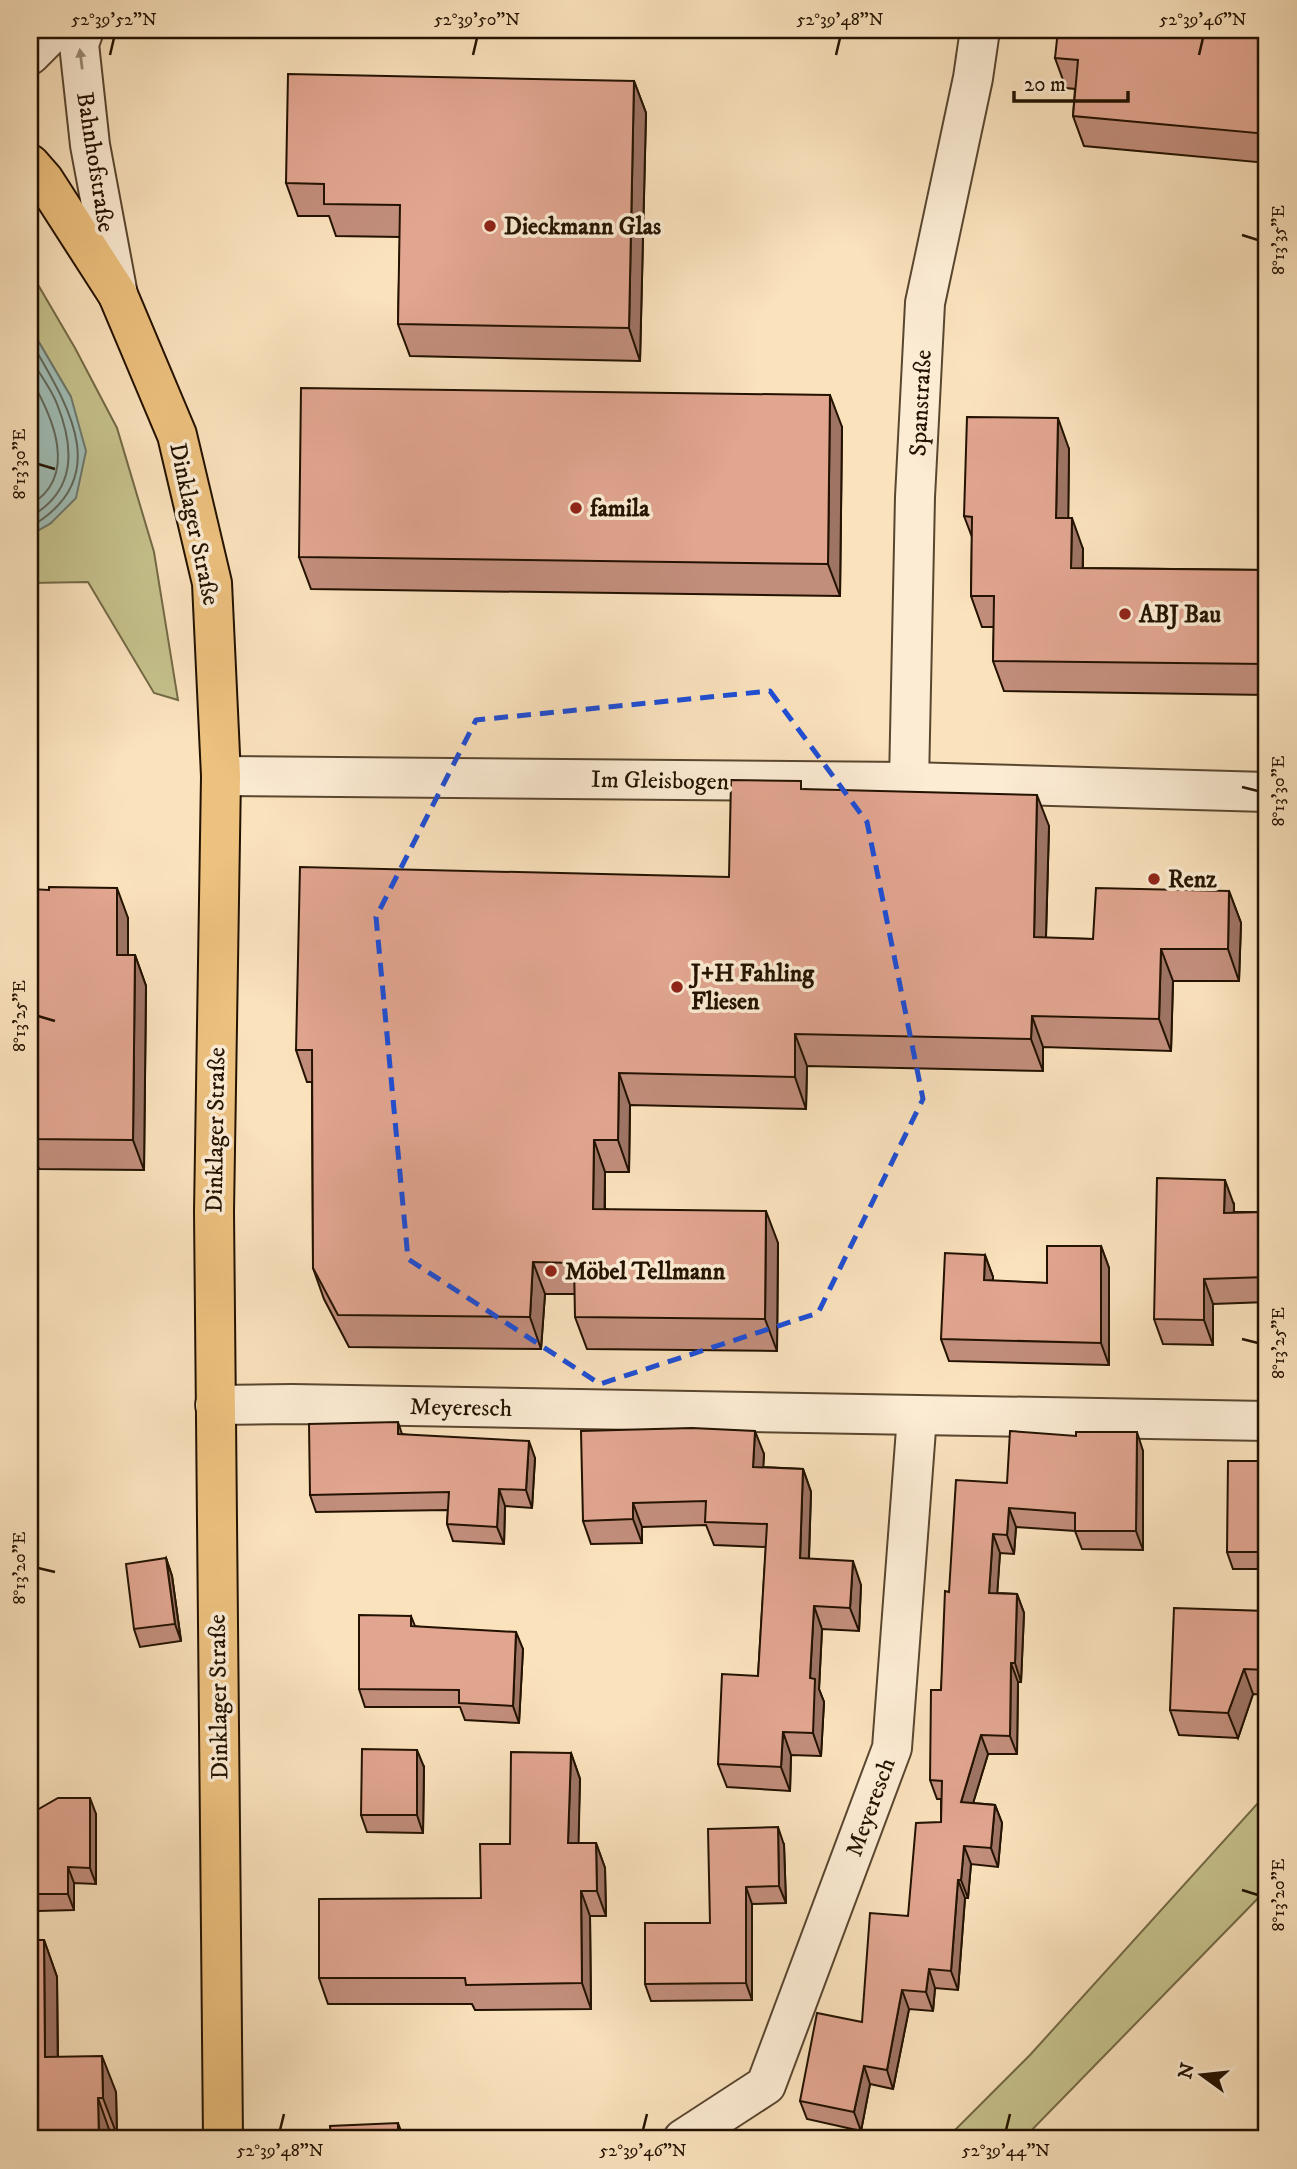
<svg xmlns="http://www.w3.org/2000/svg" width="1297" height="2169" font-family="'IM FELL DW Pica',serif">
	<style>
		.green { fill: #c5c18c; stroke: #746a46; stroke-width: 2 }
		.water { fill: #9fbdb6; stroke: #6d796d; stroke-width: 2 }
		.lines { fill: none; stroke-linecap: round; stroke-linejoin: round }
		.shore { stroke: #61685b; stroke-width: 2 }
		.minor-casing { stroke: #59462f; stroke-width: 42 }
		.major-casing { stroke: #231200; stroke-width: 42 }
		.minor { stroke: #fcecd4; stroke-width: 38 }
		.major { stroke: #edc17e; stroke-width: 38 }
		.wall { fill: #c28e7c; stroke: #231200; stroke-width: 2 }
		.shaded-wall { fill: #9e7465; stroke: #231200; stroke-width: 2 }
		.building { fill: #e1a590; stroke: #231200; stroke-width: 2 }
		.oneway { fill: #9a8a75 }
		.marked { fill: none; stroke: #1d4ed8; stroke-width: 5; stroke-dasharray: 14 9; stroke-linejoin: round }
		.ticks { fill: none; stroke: #231200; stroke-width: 2.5 }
		.poi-dot { fill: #8f2418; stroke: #fcecd4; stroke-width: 2.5 }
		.labels { text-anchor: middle; stroke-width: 7; stroke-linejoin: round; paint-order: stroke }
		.street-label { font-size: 24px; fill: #231200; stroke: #fcecd4 }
		.poi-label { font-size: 24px; font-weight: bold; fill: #231200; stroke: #fcecd4; text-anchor: start }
		.neatline { fill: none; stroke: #231200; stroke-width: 2.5 }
		.ticks-label { font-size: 18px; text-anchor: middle; fill: #231200 }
	</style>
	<rect width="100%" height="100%" fill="#fae2bd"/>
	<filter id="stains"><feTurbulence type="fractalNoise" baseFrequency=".00286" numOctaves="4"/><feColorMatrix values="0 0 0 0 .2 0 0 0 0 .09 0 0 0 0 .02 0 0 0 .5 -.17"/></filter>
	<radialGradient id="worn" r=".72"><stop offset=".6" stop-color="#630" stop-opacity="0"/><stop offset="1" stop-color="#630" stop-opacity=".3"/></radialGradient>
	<g class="green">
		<path d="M 30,271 L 75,348 L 117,428 L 154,552 L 178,700 L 154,693 L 88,582 L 30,583 L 30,535 L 51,523 L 71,397 L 30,327 Z"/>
		<path d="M 1267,1793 L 1267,1889 L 1023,2139 L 946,2139 L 1030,2055 Z"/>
	</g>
	<path class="water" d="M 30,327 L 71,397 L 86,451 L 76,498 L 51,523 L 30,535 Z"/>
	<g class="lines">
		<g class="shore">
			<path d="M 30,340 C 67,404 116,478 30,527"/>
			<path d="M 30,358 C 39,373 51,388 57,404 C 75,449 76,491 30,517"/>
			<path d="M 30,378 C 52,415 80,476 30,505"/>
		</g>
		<g class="minor-casing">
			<g id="minor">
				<path d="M 84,30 L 79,44 L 90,145 L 118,295"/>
				<path d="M 30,55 L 55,30"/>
				<path d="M 221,776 L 909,782 L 1267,792"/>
				<path d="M 909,782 L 915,497 L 925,303 L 973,78 L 980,30"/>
				<path d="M 215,1405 L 292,1404 L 1267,1421"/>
				<path d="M 683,2139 L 766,2085 L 892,1748 L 917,1416"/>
			</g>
		</g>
		<g class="major-casing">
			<path id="major" d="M 30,164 L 44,180 L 118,295 L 177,435 L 212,583 L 221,776 L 214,1212 L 223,2139"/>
		</g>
		<use href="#minor" class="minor"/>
		<use href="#major" class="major"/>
	</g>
	<g class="wall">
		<path d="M 1267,30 L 1267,163 L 1084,146 L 1073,116 L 1075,89 L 1066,88 L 1055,58 Z"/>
		<path d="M 634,81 L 646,113 L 640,361 L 410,356 L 398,324 L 400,237 L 336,236 L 329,216 L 298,216 L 286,183 Z"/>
		<path d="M 842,427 L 840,596 L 311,589 L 299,557 Z"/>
		<path d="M 1069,449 L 1068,518 L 1083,549 L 1083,568 L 1267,570 L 1267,695 L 1004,691 L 993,661 L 994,627 L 982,627 L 971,596 L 972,537 L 964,516 Z"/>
		<path d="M 804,789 L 1049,826 L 1046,938 L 1093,939 L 1229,891 L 1241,923 L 1239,981 L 1173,981 L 1171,1051 L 1043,1047 L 1043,1071 L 807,1066 L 806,1109 L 630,1105 L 629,1172 L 605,1172 L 605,1209 L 778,1243 L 777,1351 L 587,1349 L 575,1317 L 575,1294 L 545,1294 L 541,1349 L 349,1347 L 324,1299 L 313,1268 L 312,1082 L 307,1082 L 296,1050 L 729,877 Z"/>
		<path d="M 30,889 L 128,918 L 128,955 L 135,955 L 146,986 L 144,1170 L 39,1169 L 30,1143 Z"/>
		<path d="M 1234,1205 L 1234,1212 L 1267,1212 L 1267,1302 L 1213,1304 L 1213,1345 L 1163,1344 L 1154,1319 Z"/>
		<path d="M 1101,1246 L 1109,1268 L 1109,1365 L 949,1361 L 941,1339 L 985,1255 L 993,1277 L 993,1281 L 1047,1283 Z"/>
		<path d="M 402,1434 L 535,1458 L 532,1508 L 505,1506 L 504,1544 L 453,1541 L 447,1524 L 448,1510 L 316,1512 L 310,1495 Z"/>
		<path d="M 1143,1451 L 1143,1550 L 1082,1549 L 1075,1531 L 1016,1527 L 1014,1554 L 1000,1553 L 997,1593 L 1017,1594 L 1024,1613 L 1021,1682 L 1018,1682 L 1017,1754 L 988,1754 L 973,1803 L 995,1805 L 1002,1823 L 998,1867 L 971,1864 L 968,1898 L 965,1898 L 958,1990 L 935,1988 L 933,2011 L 909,2009 L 893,2089 L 870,2084 L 861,2131 L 807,2119 L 800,2101 L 862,2022 L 908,1916 L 941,1822 L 941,1799 L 937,1799 L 930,1780 L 941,1690 L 949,1592 L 1007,1483 Z"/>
		<path d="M 764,1454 L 763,1467 L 803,1469 L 811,1492 L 809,1559 L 861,1585 L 859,1631 L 822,1629 L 819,1689 L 824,1702 L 821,1756 L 791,1755 L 790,1791 L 727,1787 L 718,1764 L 758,1676 L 766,1547 L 714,1545 L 706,1525 L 642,1527 L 642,1543 L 591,1544 L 583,1521 Z"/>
		<path d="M 1267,1461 L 1267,1569 L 1233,1569 L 1227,1552 Z"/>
		<path d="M 166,1558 L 172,1576 L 181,1641 L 140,1647 L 134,1629 Z"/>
		<path d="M 1267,1611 L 1267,1695 L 1253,1694 L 1238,1738 L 1179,1735 L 1170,1710 Z"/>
		<path d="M 411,1616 L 415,1626 L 523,1649 L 519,1723 L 465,1720 L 460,1707 L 365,1707 L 359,1689 Z"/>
		<path d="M 571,1753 L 580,1779 L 578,1843 L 596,1843 L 605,1868 L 606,1916 L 590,1916 L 591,2009 L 475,2010 L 472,2004 L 328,2004 L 319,1978 L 481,1898 L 510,1844 Z"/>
		<path d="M 424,1767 L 423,1833 L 367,1832 L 361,1815 Z"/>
		<path d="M 30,1814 L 96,1814 L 96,1884 L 74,1883 L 74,1910 L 38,1911 L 35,1903 L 30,1903 Z"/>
		<path d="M 784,1845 L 786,1903 L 752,1904 L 752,2000 L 651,2001 L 645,1984 L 710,1923 Z"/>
		<path d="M 44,1940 L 57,1977 L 58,2057 L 116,2092 L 117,2135 L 30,2139 Z"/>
	</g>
	<g class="shaded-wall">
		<path d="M 634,81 L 646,113 L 640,361 L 629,328 Z"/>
		<path d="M 830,395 L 842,427 L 840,596 L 828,564 Z"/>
		<path d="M 1058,418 L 1069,449 L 1068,549 L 1056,518 Z"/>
		<path d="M 1072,518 L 1083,549 L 1082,599 L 1071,568 Z"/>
		<path d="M 1037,795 L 1049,826 L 1045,969 L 1034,937 Z"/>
		<path d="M 117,888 L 128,918 L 128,985 L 117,955 Z"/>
		<path d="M 1229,891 L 1241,923 L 1239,981 L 1228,949 Z"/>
		<path d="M 1161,949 L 1173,981 L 1171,1051 L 1159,1019 Z"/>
		<path d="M 135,955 L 146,986 L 144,1170 L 133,1140 Z"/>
		<path d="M 1032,1016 L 1043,1047 L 1043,1071 L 1031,1039 Z"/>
		<path d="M 795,1034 L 807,1066 L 806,1109 L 795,1077 Z"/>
		<path d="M 619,1073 L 630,1105 L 629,1172 L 618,1140 Z"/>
		<path d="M 594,1140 L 605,1172 L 604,1241 L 593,1209 Z"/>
		<path d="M 1225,1180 L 1234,1205 L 1233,1238 L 1224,1213 Z"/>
		<path d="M 766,1211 L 778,1243 L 777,1351 L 765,1319 Z"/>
		<path d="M 1101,1246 L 1109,1268 L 1109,1365 L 1101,1343 Z"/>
		<path d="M 985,1255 L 993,1277 L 992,1302 L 984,1280 Z"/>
		<path d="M 533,1262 L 545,1294 L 541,1349 L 530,1317 Z"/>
		<path d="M 1204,1279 L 1213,1304 L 1213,1345 L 1204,1320 Z"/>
		<path d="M 398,1422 L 404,1440 L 398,1434 Z"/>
		<path d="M 755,1431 L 764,1454 L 762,1490 L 753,1467 Z"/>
		<path d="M 1137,1432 L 1143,1451 L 1143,1550 L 1136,1531 Z"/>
		<path d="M 529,1441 L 535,1458 L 532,1508 L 526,1490 Z"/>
		<path d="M 803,1469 L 811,1492 L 808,1582 L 800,1558 Z"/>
		<path d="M 499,1489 L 505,1506 L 504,1544 L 497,1527 Z"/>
		<path d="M 633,1503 L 642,1527 L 642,1543 L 633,1519 Z"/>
		<path d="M 1009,1508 L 1016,1527 L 1014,1554 L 1007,1535 Z"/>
		<path d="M 1263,1513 L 1267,1526 L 1267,1566 L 1262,1552 Z"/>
		<path d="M 993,1534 L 1000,1553 L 996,1612 L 989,1593 Z"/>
		<path d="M 166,1558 L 172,1576 L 181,1641 L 175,1624 Z"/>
		<path d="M 853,1561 L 861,1585 L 859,1631 L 850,1608 Z"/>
		<path d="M 1017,1594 L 1024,1613 L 1021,1682 L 1015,1663 Z"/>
		<path d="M 814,1606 L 822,1629 L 819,1689 L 824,1702 L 821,1756 L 813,1733 L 810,1678 Z"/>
		<path d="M 516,1632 L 523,1649 L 519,1723 L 513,1706 Z"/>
		<path d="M 1011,1663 L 1018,1682 L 1017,1754 L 1010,1736 Z"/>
		<path d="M 1244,1669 L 1253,1694 L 1238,1738 L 1228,1713 Z"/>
		<path d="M 783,1732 L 791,1755 L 790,1791 L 781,1767 Z"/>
		<path d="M 981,1735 L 988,1754 L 968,1820 L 961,1802 Z"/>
		<path d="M 417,1750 L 424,1767 L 423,1833 L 417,1815 Z"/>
		<path d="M 571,1753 L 580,1779 L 578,1868 L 568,1843 Z"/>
		<path d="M 90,1798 L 96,1814 L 96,1884 L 90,1868 Z"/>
		<path d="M 995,1805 L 1002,1823 L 998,1867 L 991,1848 Z"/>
		<path d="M 778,1827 L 784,1845 L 786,1903 L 779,1886 Z"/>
		<path d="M 596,1843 L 605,1868 L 606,1916 L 597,1891 Z"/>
		<path d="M 964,1846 L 971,1864 L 968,1898 L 961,1880 Z"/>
		<path d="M 68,1867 L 74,1883 L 74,1910 L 68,1894 Z"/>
		<path d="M 958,1880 L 965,1898 L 958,1990 L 951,1971 Z"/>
		<path d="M 746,1887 L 752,1904 L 752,2000 L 746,1983 Z"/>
		<path d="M 581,1891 L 590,1916 L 591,2009 L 582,1983 Z"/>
		<path d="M 44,1940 L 57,1977 L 58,2094 L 45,2057 Z"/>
		<path d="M 929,1969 L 935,1988 L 933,2011 L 926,1992 Z"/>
		<path d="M 902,1990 L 909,2009 L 893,2089 L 887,2070 Z"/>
		<path d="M 102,2056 L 116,2092 L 117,2135 L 103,2098 Z"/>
		<path d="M 864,2066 L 870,2084 L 861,2131 L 854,2112 Z"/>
		<path d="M 98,2098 L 111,2135 L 111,2139 L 99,2139 Z"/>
		<path d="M 398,2123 L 404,2139 L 398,2139 Z"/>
	</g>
	<g class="building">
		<path d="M 1058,30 L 1267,30 L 1267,134 L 1073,116 L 1078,60 L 1055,58 Z"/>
		<path d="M 288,74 L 634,81 L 629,328 L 398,324 L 400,205 L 324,204 L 324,184 L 286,183 Z"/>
		<path d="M 301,388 L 830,395 L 828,564 L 299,557 Z"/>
		<path d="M 967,417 L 1058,418 L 1056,518 L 1072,518 L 1071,568 L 1267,570 L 1267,664 L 993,661 L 994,596 L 971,596 L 972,517 L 964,516 Z"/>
		<path d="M 731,780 L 801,781 L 801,789 L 1037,795 L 1034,937 L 1093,939 L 1096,888 L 1229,891 L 1228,949 L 1161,949 L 1159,1019 L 1032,1016 L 1031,1039 L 795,1034 L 795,1077 L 619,1073 L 618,1140 L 594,1140 L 593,1209 L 766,1211 L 765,1319 L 575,1317 L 574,1263 L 533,1262 L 530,1317 L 338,1315 L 313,1268 L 312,1050 L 296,1050 L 300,867 L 729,877 Z"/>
		<path d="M 49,887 L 117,888 L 117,955 L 135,955 L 133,1140 L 30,1139 L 30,889 L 49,890 Z"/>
		<path d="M 1157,1178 L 1225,1180 L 1224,1213 L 1267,1212 L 1267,1277 L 1204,1279 L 1204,1320 L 1154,1319 Z"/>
		<path d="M 1047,1246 L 1101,1246 L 1101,1343 L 941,1339 L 945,1253 L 985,1255 L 984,1280 L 1047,1283 Z"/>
		<path d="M 398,1422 L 398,1434 L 529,1441 L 526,1490 L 499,1489 L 497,1527 L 447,1524 L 449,1492 L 310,1495 L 309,1424 Z"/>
		<path d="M 692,1428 L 755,1431 L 753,1467 L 803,1469 L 800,1558 L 853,1561 L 850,1608 L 814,1606 L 810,1678 L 815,1679 L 813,1733 L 783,1732 L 781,1767 L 718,1764 L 722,1674 L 758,1676 L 767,1524 L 705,1522 L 706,1501 L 633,1503 L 633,1519 L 583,1521 L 581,1431 Z"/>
		<path d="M 1010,1431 L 1076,1436 L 1076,1432 L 1137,1432 L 1136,1531 L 1075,1531 L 1075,1513 L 1009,1508 L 1007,1535 L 993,1534 L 989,1593 L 1017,1594 L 1015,1663 L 1011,1663 L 1010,1736 L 981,1735 L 961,1802 L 995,1805 L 991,1848 L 964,1846 L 961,1880 L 958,1880 L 951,1971 L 929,1969 L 926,1992 L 902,1990 L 887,2070 L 864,2066 L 854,2112 L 800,2101 L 817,2013 L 862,2022 L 870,1913 L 908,1916 L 916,1823 L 941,1822 L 942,1781 L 930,1780 L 931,1690 L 941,1690 L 945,1591 L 949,1592 L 956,1480 L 1007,1483 Z"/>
		<path d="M 1228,1461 L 1267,1461 L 1267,1513 L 1263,1513 L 1262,1552 L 1227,1552 Z"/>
		<path d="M 166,1558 L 175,1624 L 134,1629 L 126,1564 Z"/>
		<path d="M 1174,1608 L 1267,1611 L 1267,1670 L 1244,1669 L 1228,1713 L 1170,1710 Z"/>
		<path d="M 359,1615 L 411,1616 L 411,1626 L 516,1632 L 513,1706 L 459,1703 L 459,1690 L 359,1689 Z"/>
		<path d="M 362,1749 L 417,1750 L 417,1815 L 361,1815 Z"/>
		<path d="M 511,1752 L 571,1753 L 568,1843 L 596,1843 L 597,1891 L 581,1891 L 582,1983 L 466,1985 L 465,1978 L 319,1978 L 319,1899 L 481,1898 L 480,1844 L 510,1844 Z"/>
		<path d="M 58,1798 L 90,1798 L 90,1868 L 68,1867 L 68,1894 L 32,1894 L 32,1887 L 30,1887 L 30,1814 Z"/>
		<path d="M 778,1827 L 779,1886 L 746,1887 L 746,1983 L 645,1984 L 645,1923 L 710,1923 L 708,1829 Z"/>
		<path d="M 30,1940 L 44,1940 L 45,2057 L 102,2056 L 103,2098 L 98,2098 L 99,2139 L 30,2139 Z"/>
		<path d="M 398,2123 L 398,2139 L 331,2139 L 330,2126 Z"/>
	</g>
	<defs><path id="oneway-solid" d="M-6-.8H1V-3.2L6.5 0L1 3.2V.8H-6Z" transform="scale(1.75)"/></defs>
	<use class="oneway" href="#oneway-solid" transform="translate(81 59) rotate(-97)"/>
	<path class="marked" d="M 770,691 L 867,822 L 923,1099 L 818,1313 L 600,1384 L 408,1259 L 376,917 L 476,720 Z"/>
	<path class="ticks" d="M 110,55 L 114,38M 473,55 L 477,38M 836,55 L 840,38M 1199,55 L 1203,38M 1242,235 L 1258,240M 38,464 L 55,469M 1242,787 L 1258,791M 38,1016 L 55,1021M 1242,1339 L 1258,1343M 38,1568 L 55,1572M 1242,1890 L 1258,1895M 280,2130 L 284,2114M 643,2130 L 647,2114M 1006,2130 L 1010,2114"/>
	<g class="poi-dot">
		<circle cx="490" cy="226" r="7"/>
		<circle cx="576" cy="508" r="7"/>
		<circle cx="1125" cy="614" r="7"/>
		<circle cx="1154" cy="879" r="7"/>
		<circle cx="677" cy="987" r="7"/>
		<circle cx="551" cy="1271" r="7"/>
	</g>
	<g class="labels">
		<g class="street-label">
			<text transform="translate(96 162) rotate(81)" y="8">Bahnhofstraße</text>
			<text transform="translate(920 403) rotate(-87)" y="8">Spanstraße</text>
			<text transform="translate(195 524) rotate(78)" y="8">Dinklager Straße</text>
			<text transform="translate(660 780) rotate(1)" y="8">Im Gleisbogen</text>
			<text transform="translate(215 1130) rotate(-89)" y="8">Dinklager Straße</text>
			<text transform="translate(461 1407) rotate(1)" y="8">Meyeresch</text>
			<text transform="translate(218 1697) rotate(-91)" y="8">Dinklager Straße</text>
			<text transform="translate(870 1807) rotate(-70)" y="8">Meyeresch</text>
		</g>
		<g class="poi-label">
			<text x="504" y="234">Dieckmann Glas</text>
			<text x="590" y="516">famila</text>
			<text x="1139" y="622">ABJ Bau</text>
			<text x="1168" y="887">Renz</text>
			<text x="691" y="981">J+H Fahling<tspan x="691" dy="28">Fliesen</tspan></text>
			<text x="565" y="1279">Möbel Tellmann</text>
		</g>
	</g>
	<rect width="1297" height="2169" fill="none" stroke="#fae2bd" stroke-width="77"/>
	<g transform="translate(1202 2075) rotate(285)" stroke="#fcecd4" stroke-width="5" paint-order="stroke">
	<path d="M0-5L12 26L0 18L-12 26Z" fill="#231200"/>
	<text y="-10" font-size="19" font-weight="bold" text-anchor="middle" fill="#231200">N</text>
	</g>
	<path d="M1014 91v10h114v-10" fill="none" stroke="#231200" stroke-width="3.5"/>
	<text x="1024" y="91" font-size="21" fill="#231200" stroke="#fcecd4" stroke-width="5" paint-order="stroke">20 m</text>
	<rect x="38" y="38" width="1220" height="2092" class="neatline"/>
	<g class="ticks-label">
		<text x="114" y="25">52°39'52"N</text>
		<text x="477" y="25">52°39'50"N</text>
		<text x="840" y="25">52°39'48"N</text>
		<text x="1203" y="25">52°39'46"N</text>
		<text transform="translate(1278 240) rotate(-90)" y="6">8°13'35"E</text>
		<text transform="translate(19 464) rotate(-90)" y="6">8°13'30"E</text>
		<text transform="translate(1278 791) rotate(-90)" y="6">8°13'30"E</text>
		<text transform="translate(19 1016) rotate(-90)" y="6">8°13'25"E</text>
		<text transform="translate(1278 1343) rotate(-90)" y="6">8°13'25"E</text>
		<text transform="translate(19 1568) rotate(-90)" y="6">8°13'20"E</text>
		<text transform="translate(1278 1895) rotate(-90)" y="6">8°13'20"E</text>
		<text x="280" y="2156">52°39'48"N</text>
		<text x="643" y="2156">52°39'46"N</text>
		<text x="1006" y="2156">52°39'44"N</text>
	</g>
	<rect width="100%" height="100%" filter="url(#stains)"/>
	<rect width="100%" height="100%" fill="url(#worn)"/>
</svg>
